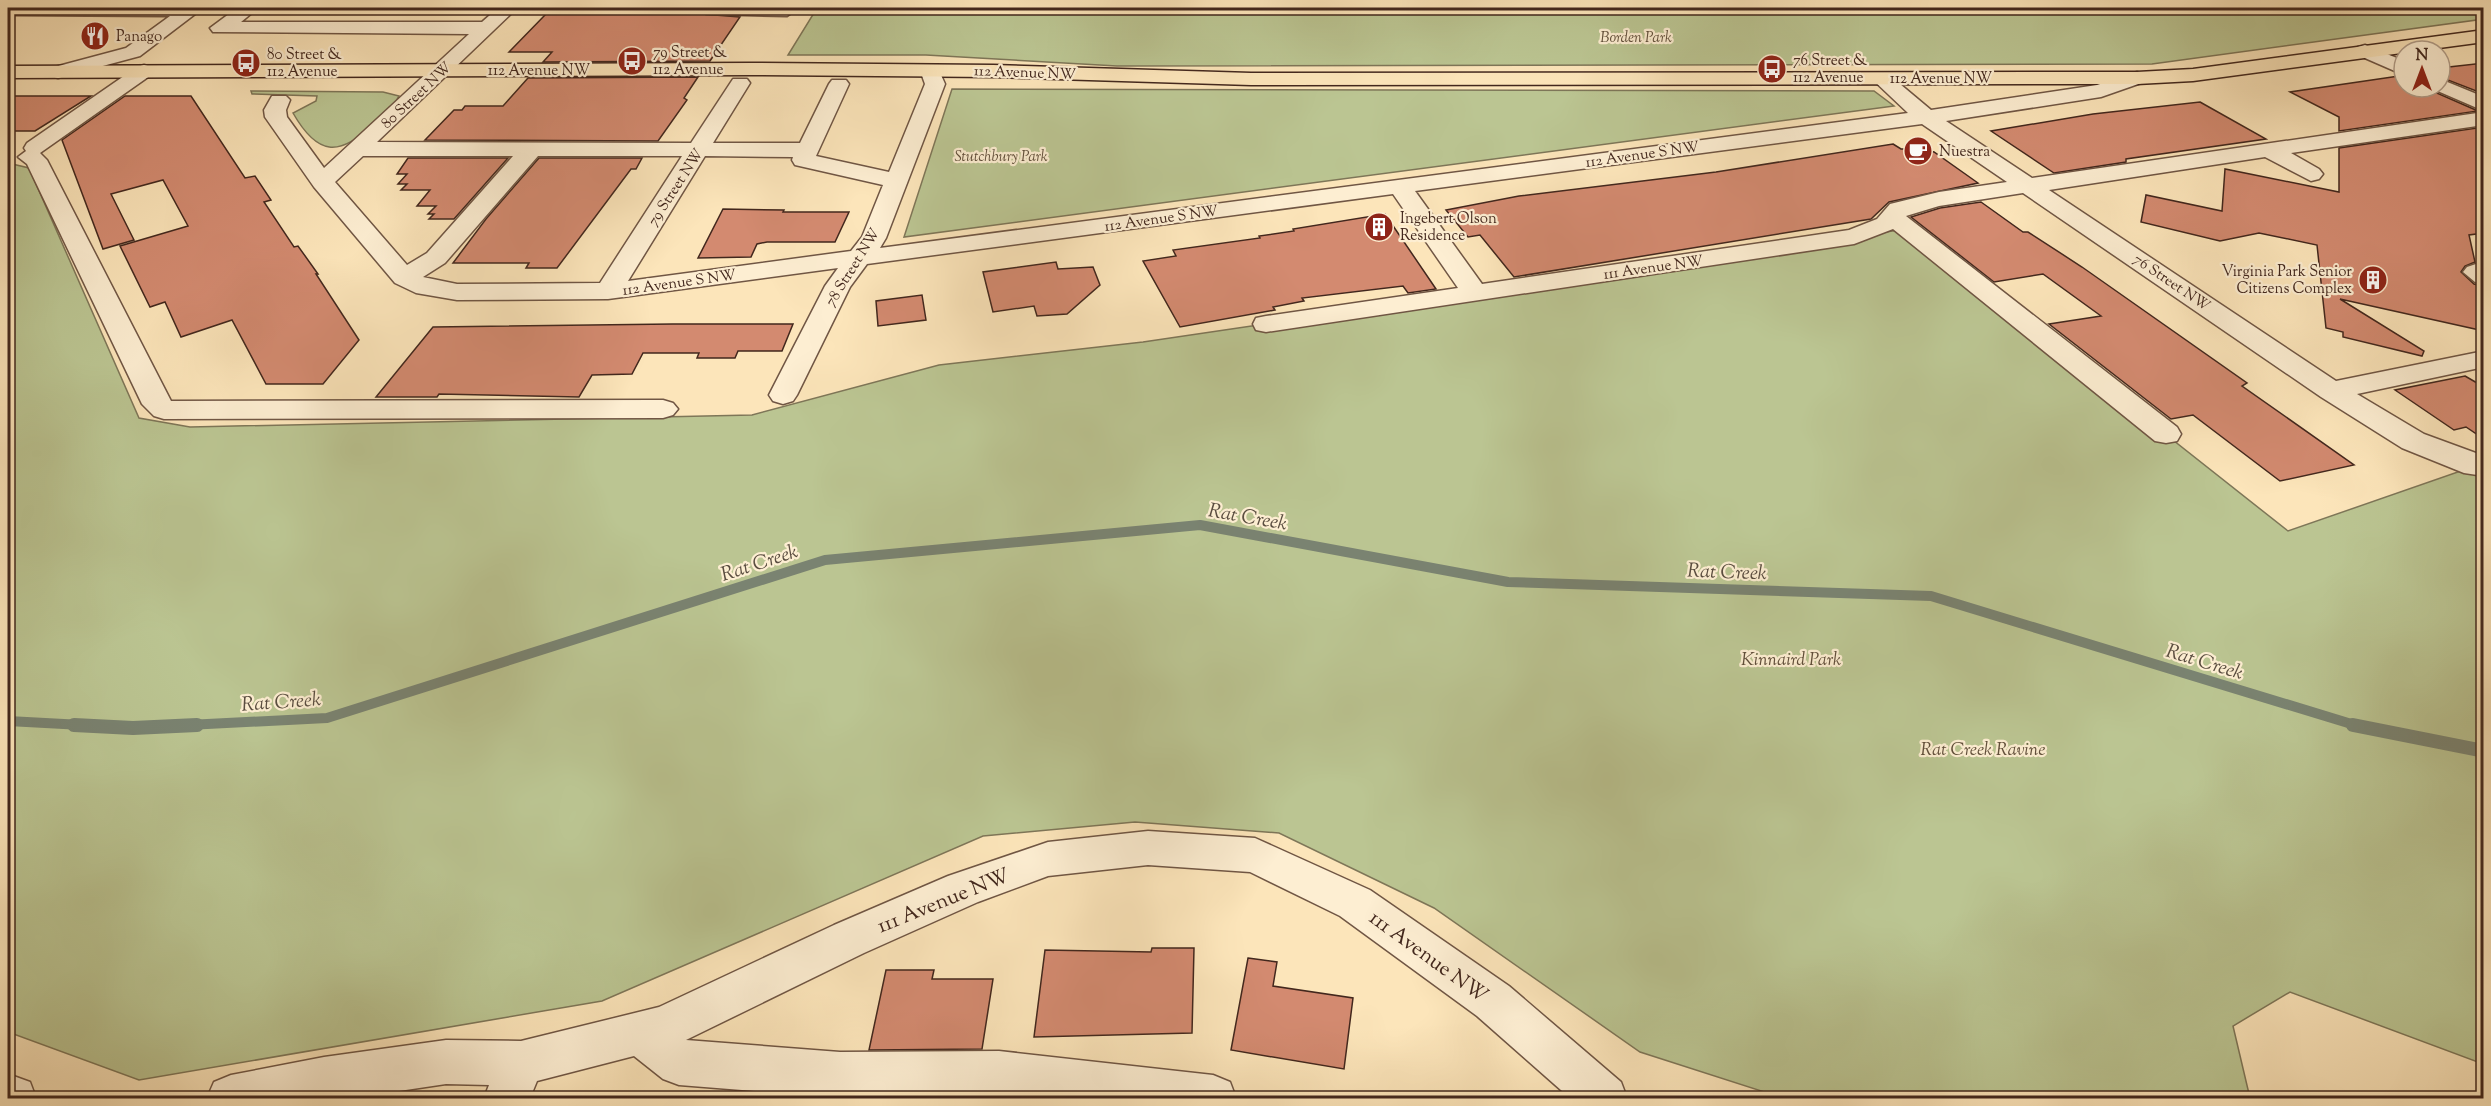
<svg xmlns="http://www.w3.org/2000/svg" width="2491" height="1106" font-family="'Sorts Mill Goudy',serif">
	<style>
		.green { fill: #bbc592; stroke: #7e7658; stroke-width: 1.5 }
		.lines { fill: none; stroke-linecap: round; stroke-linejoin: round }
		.stream-far1 { stroke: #7a8371; stroke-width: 10 }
		.stream { stroke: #7a8371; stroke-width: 14 }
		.building { fill: #d38a70; stroke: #42271d; stroke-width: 1.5 }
		.minor-casing { stroke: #705644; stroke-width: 3 }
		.major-casing { stroke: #42271d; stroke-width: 3 }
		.minor { fill: #fdeed2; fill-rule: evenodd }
		.major { fill: #fce5ba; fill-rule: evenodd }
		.labels { text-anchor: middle; stroke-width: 4.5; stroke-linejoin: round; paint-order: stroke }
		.far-poi-label { font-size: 15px; fill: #42271d; stroke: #fdeed2; text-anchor: start }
		.far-park-label { font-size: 15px; font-style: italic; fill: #604e3a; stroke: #fdeed2 }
		.far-street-label { font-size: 15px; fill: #42271d; stroke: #fdeed2 }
		.park-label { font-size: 18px; font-style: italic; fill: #604e3a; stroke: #fdeed2 }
		.water-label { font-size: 20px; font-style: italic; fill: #5a4d40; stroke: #fdeed2 }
		.near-street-label { font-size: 21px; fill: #42271d; stroke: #fdeed2 }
	</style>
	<rect width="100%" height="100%" fill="#fce5ba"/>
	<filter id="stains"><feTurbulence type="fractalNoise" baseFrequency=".00333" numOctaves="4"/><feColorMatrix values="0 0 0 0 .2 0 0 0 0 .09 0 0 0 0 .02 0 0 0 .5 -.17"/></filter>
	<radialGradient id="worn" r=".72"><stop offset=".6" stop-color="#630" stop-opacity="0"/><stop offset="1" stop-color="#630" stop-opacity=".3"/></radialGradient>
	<g class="green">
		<path d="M 817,8 L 2483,8 L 2484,19 L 2152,64 L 1117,66 L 926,55 L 788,55 Z"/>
		<path d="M 952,89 L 1874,91 L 1894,106 L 904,237 Z"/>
		<path d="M 251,91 L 383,92 L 399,96 C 394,107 381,116 373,124 C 339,158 317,155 293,113 L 316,101 L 317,96 L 252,94 Z"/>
		<path d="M 8,163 L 29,168 L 139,418 L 190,427 L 752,415 L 939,365 L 1143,342 L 1906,229 L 2288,531 L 2475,466 L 2483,466 L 2483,1064 L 2290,992 L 2233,1026 L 2250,1098 L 1783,1098 L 1640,1052 L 1434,908 L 1279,833 L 1135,822 L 983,836 L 602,1001 L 139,1080 L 8,1032 Z"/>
	</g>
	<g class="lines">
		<g class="stream-far1">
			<path d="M 8,721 L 101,726"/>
			<path d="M 168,726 L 327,718 L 825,560 L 1200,525 L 1508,582 L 1931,596 L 2358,726"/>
		</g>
		<g class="stream">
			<path d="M 74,725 L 133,728 L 197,725"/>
			<path d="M 2353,725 L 2484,751"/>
		</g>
	</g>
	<g class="building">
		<path d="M 546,14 L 702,14 L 740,17 L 710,61 L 543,62 L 552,52 L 509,52 Z"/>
		<path d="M 2484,63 L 2484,94 L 2440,77 L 2440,68 Z"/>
		<path d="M 2399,76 L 2404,77 L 2404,87 L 2429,87 L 2432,91 L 2478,111 L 2339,131 L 2339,117 L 2290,92 Z"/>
		<path d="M 698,77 L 684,98 L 687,100 L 658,141 L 425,140 L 454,110 L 462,110 L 465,106 L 503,106 L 528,78 Z"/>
		<path d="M 8,96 L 91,96 L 35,131 L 8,131 Z"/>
		<path d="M 125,96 L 191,96 L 245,178 L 255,176 L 271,200 L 264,202 L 294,247 L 298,246 L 318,274 L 316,274 L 359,340 L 323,384 L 266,384 L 232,320 L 181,337 L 165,302 L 150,307 L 120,246 L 188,226 L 163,180 L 111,194 L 134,240 L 103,249 L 62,140 Z"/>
		<path d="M 2200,102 L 2266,139 L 2126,159 L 2126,162 L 2054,173 L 1991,131 L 2093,114 Z"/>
		<path d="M 2484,127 L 2484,233 L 2469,235 L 2475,262 L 2465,266 L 2461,272 L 2474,284 L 2481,286 L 2484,331 L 2340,299 L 2424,351 L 2422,356 L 2343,337 L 2343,332 L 2326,328 L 2317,245 L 2259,233 L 2220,241 L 2141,222 L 2146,195 L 2222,211 L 2225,169 L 2339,192 L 2339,148 Z"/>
		<path d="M 1893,144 L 1901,149 L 1921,149 L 1934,152 L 1978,183 L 1889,202 L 1871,219 L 1514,277 L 1480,235 L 1468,237 L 1446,210 L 1519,196 L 1716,172 Z"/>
		<path d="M 408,158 L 508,158 L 454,219 L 429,219 L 434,214 L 428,214 L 436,206 L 417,206 L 430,190 L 401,190 L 407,184 L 398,184 L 407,174 L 397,174 Z"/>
		<path d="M 539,158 L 642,158 L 636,169 L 631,169 L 557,268 L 526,268 L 529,263 L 453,263 L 486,219 Z"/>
		<path d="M 1981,202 L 2023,232 L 2028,232 L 2082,267 L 2247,383 L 2242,386 L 2354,465 L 2280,481 L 2193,415 L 2171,419 L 2049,324 L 2101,316 L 2043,274 L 1994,282 L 1911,217 L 1940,208 Z"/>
		<path d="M 723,209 L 784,210 L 783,212 L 849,212 L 835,242 L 767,242 L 757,244 L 751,257 L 698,258 Z"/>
		<path d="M 1385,214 L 1436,289 L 1408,293 L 1403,286 L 1302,298 L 1304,301 L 1273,307 L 1275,310 L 1180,327 L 1143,261 L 1176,256 L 1173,250 L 1260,238 L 1259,236 L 1294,231 L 1293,229 Z"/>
		<path d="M 1056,262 L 1058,269 L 1093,267 L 1100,285 L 1067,314 L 1037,316 L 1034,306 L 993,312 L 983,272 Z"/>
		<path d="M 922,295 L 926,320 L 878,326 L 876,301 Z"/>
		<path d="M 673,324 L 793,324 L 782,351 L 738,351 L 735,358 L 697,358 L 699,353 L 643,353 L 632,374 L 592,375 L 579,397 L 439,394 L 437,397 L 376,397 L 433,327 Z"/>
		<path d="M 2465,376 L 2484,387 L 2484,439 L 2466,427 L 2454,430 L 2395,390 Z"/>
		<path d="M 1152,948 L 1194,948 L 1192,1033 L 1034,1037 L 1045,950 L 1151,952 Z"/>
		<path d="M 1248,958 L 1277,962 L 1273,986 L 1353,998 L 1344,1069 L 1231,1050 Z"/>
		<path d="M 886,970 L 934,970 L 932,979 L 993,979 L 982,1049 L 869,1050 Z"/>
	</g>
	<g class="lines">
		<g class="minor-casing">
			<g id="minor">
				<path d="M 8,8 L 203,8 L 140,56 L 58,78 L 51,76 L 48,72 L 51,68 L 126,48 L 170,16 L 8,15 Z"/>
				<path d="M 237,8 L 258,8 L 241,22 L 482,22 L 498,8 L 517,8 L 377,142 L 691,143 L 733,79 L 747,79 L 750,83 L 713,143 L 800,143 L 829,84 L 832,80 L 846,80 L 849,84 L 816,156 L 889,172 L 925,84 L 920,70 L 923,66 L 937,66 L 945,84 L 886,238 L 880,248 L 1908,113 L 1871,78 L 1874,74 L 1888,74 L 1931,110 L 2097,85 L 2137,72 L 2144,74 L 2147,78 L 2144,82 L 2101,97 L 1946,121 L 2032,178 L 2484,112 L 2484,125 L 2291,153 L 2319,169 L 2323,174 L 2319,179 L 2311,181 L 2265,157 L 2049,190 L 2336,381 L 2484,351 L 2484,367 L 2357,394 L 2424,434 L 2484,456 L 2484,476 L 2464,473 L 2402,448 L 2321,397 L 2023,193 L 1939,206 L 1906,216 L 2177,427 L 2181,434 L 2177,441 L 2166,443 L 2155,441 L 1893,229 L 1854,244 L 1266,332 L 1256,330 L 1253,324 L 1256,318 L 1266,316 L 1458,288 L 1393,194 L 867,264 L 850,287 L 797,395 L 793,401 L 783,404 L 773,401 L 769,395 L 825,286 L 838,268 L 608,299 L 457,300 L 416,293 L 395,283 L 314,187 L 265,117 L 264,110 L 272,96 L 286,96 L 290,100 L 286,110 L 287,117 L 324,168 L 469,34 L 213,32 L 210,28 ZM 1922,124 L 2007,182 L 1939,192 L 1890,204 L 1877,219 L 1849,230 L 1482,284 L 1415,191 ZM 363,156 L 513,156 L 427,253 L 407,265 L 335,182 ZM 538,156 L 682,156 L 600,283 L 457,284 L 423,277 L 445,263 ZM 705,156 L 793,157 L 792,160 L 795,165 L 883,185 L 862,237 L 851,251 L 628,281 Z"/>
				<path d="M 697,8 L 795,8 L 796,10 L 787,16 L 706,14 Z"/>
				<path d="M 2365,45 L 2404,61 L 2404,75 L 2358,55 L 2355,51 L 2358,47 Z"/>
				<path d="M 144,65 L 151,67 L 154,71 L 151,75 L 40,153 L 47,160 L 171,401 L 663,400 L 673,403 L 678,409 L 673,415 L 663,418 L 164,419 L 154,416 L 142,404 L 27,164 L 18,157 L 26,151 L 24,148 L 27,143 L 137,67 Z"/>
				<path d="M 2440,79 L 2484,97 L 2484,111 L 2433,89 L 2431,87 L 2440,87 Z"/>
				<path d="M 2476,264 L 2484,266 L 2484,285 L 2475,282 L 2463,272 L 2467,267 Z"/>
				<path d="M 1148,831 L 1255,838 L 1370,890 L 1509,986 L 1621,1082 L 1627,1098 L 1570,1098 L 1477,1016 L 1340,916 L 1250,872 L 1148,865 L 1048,876 L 978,902 L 864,953 L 686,1040 L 840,1052 L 999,1051 L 1213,1075 L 1230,1082 L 1236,1098 L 1024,1098 L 999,1095 L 840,1098 L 679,1085 L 663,1079 L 634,1056 L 537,1081 L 530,1098 L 484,1098 L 489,1085 L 446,1084 L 352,1098 L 207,1098 L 214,1082 L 231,1075 L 324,1057 L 446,1040 L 521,1041 L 659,1007 L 834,925 L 948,876 L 1048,842 Z"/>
				<path d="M 8,1074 L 30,1082 L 36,1098 L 8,1098 Z"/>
			</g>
		</g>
		<g class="major-casing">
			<path id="major" d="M 2484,30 L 2484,42 L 2193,81 L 2137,84 L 1251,85 L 993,77 L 749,75 L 8,78 L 8,66 L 749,63 L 993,65 L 1251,73 L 2137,72 L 2193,69 Z"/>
		</g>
		<use href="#minor" class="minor"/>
		<use href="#major" class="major"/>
	</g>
	<defs>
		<g id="restaurant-disc" transform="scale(1.5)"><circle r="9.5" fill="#8f2418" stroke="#fdeed2"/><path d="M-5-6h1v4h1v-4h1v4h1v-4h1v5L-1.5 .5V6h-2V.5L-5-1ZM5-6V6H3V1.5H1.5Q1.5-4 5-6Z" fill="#fff"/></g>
		<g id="bus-disc" transform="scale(1.5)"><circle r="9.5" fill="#8f2418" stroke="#fdeed2"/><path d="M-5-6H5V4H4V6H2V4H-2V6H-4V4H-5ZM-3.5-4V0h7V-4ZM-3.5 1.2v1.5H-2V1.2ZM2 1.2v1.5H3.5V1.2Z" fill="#fff"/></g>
		<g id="cafe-disc" transform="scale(1.5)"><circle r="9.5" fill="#8f2418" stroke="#fdeed2"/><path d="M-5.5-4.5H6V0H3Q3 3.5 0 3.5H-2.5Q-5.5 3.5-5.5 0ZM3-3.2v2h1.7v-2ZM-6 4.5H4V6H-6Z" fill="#fff"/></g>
		<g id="building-disc" transform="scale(1.5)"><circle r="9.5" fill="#8f2418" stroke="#fdeed2"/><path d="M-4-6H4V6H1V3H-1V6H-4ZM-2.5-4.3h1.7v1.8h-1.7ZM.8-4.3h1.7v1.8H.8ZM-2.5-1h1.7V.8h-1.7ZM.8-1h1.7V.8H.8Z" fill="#fff"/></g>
	</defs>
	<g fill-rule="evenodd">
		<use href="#restaurant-disc" x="95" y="36"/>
		<use href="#bus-disc" x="632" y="61"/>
		<use href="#bus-disc" x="246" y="63"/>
		<use href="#bus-disc" x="1772" y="69"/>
		<use href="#cafe-disc" x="1918" y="151"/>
		<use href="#building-disc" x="1379" y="227"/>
		<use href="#building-disc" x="2373" y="280"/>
	</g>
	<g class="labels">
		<g class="far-poi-label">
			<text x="116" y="41">Panago</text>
			<text x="653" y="57">79 Street &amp;<tspan x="653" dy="17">112 Avenue</tspan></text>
			<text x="267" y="59">80 Street &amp;<tspan x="267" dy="17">112 Avenue</tspan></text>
			<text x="1793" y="65">76 Street &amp;<tspan x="1793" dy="17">112 Avenue</tspan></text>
			<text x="1939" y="156">Nuestra</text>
			<text x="1400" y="223">Ingebert Olson<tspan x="1400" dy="17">Residence</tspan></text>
			<text x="2352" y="276" text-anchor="end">Virginia Park Senior<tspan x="2352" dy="17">Citizens Complex</tspan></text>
		</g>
		<g class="far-park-label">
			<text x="1636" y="42">Borden Park</text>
			<text x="1001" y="161">Stutchbury Park</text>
		</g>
		<g class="far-street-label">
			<text x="539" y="75">112 Avenue NW</text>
			<text transform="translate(1025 72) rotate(2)" y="5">112 Avenue NW</text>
			<text x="1941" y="83">112 Avenue NW</text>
			<text transform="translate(416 95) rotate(-43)" y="5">80 Street NW</text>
			<text transform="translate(1642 154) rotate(-8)" y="5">112 Avenue S NW</text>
			<text transform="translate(675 187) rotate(-57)" y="5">79 Street NW</text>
			<text transform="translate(1161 218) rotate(-8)" y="5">112 Avenue S NW</text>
			<text transform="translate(852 267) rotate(-58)" y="5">78 Street NW</text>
			<text transform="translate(1653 267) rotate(-8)" y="5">111 Avenue NW</text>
			<text transform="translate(679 282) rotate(-8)" y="5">112 Avenue S NW</text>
			<text transform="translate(2172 282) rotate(34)" y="5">76 Street NW</text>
		</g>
		<g class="park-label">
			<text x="1791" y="665">Kinnaird Park</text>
			<text x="1983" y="755">Rat Creek Ravine</text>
		</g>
		<g class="water-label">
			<text transform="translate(1248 516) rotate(10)" y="7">Rat Creek</text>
			<text transform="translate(759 562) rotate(-18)" y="7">Rat Creek</text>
			<text transform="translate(1727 571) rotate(2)" y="7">Rat Creek</text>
			<text transform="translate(2205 661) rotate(17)" y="7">Rat Creek</text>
			<text transform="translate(281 701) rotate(-4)" y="7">Rat Creek</text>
		</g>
		<g class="near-street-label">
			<text transform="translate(943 900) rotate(-22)" y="7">111 Avenue NW</text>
			<text transform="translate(1429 956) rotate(36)" y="7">111 Avenue NW</text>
		</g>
	</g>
	<rect width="2491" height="1106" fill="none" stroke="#fce5ba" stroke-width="30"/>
	<rect x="9" y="9" width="2473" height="1088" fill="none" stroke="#42271d" stroke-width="3"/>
	<rect x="15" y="15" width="2461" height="1076" fill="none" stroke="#42271d" stroke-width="1.5"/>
	<g transform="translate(2422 69)"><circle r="28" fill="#fdeed2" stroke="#b29e8a" stroke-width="1.5"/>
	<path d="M0-4.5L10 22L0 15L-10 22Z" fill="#8f2418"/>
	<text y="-9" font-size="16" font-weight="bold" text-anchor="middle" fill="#42271d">N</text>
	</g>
	<rect width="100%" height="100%" filter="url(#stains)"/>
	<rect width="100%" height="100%" fill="url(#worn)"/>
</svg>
